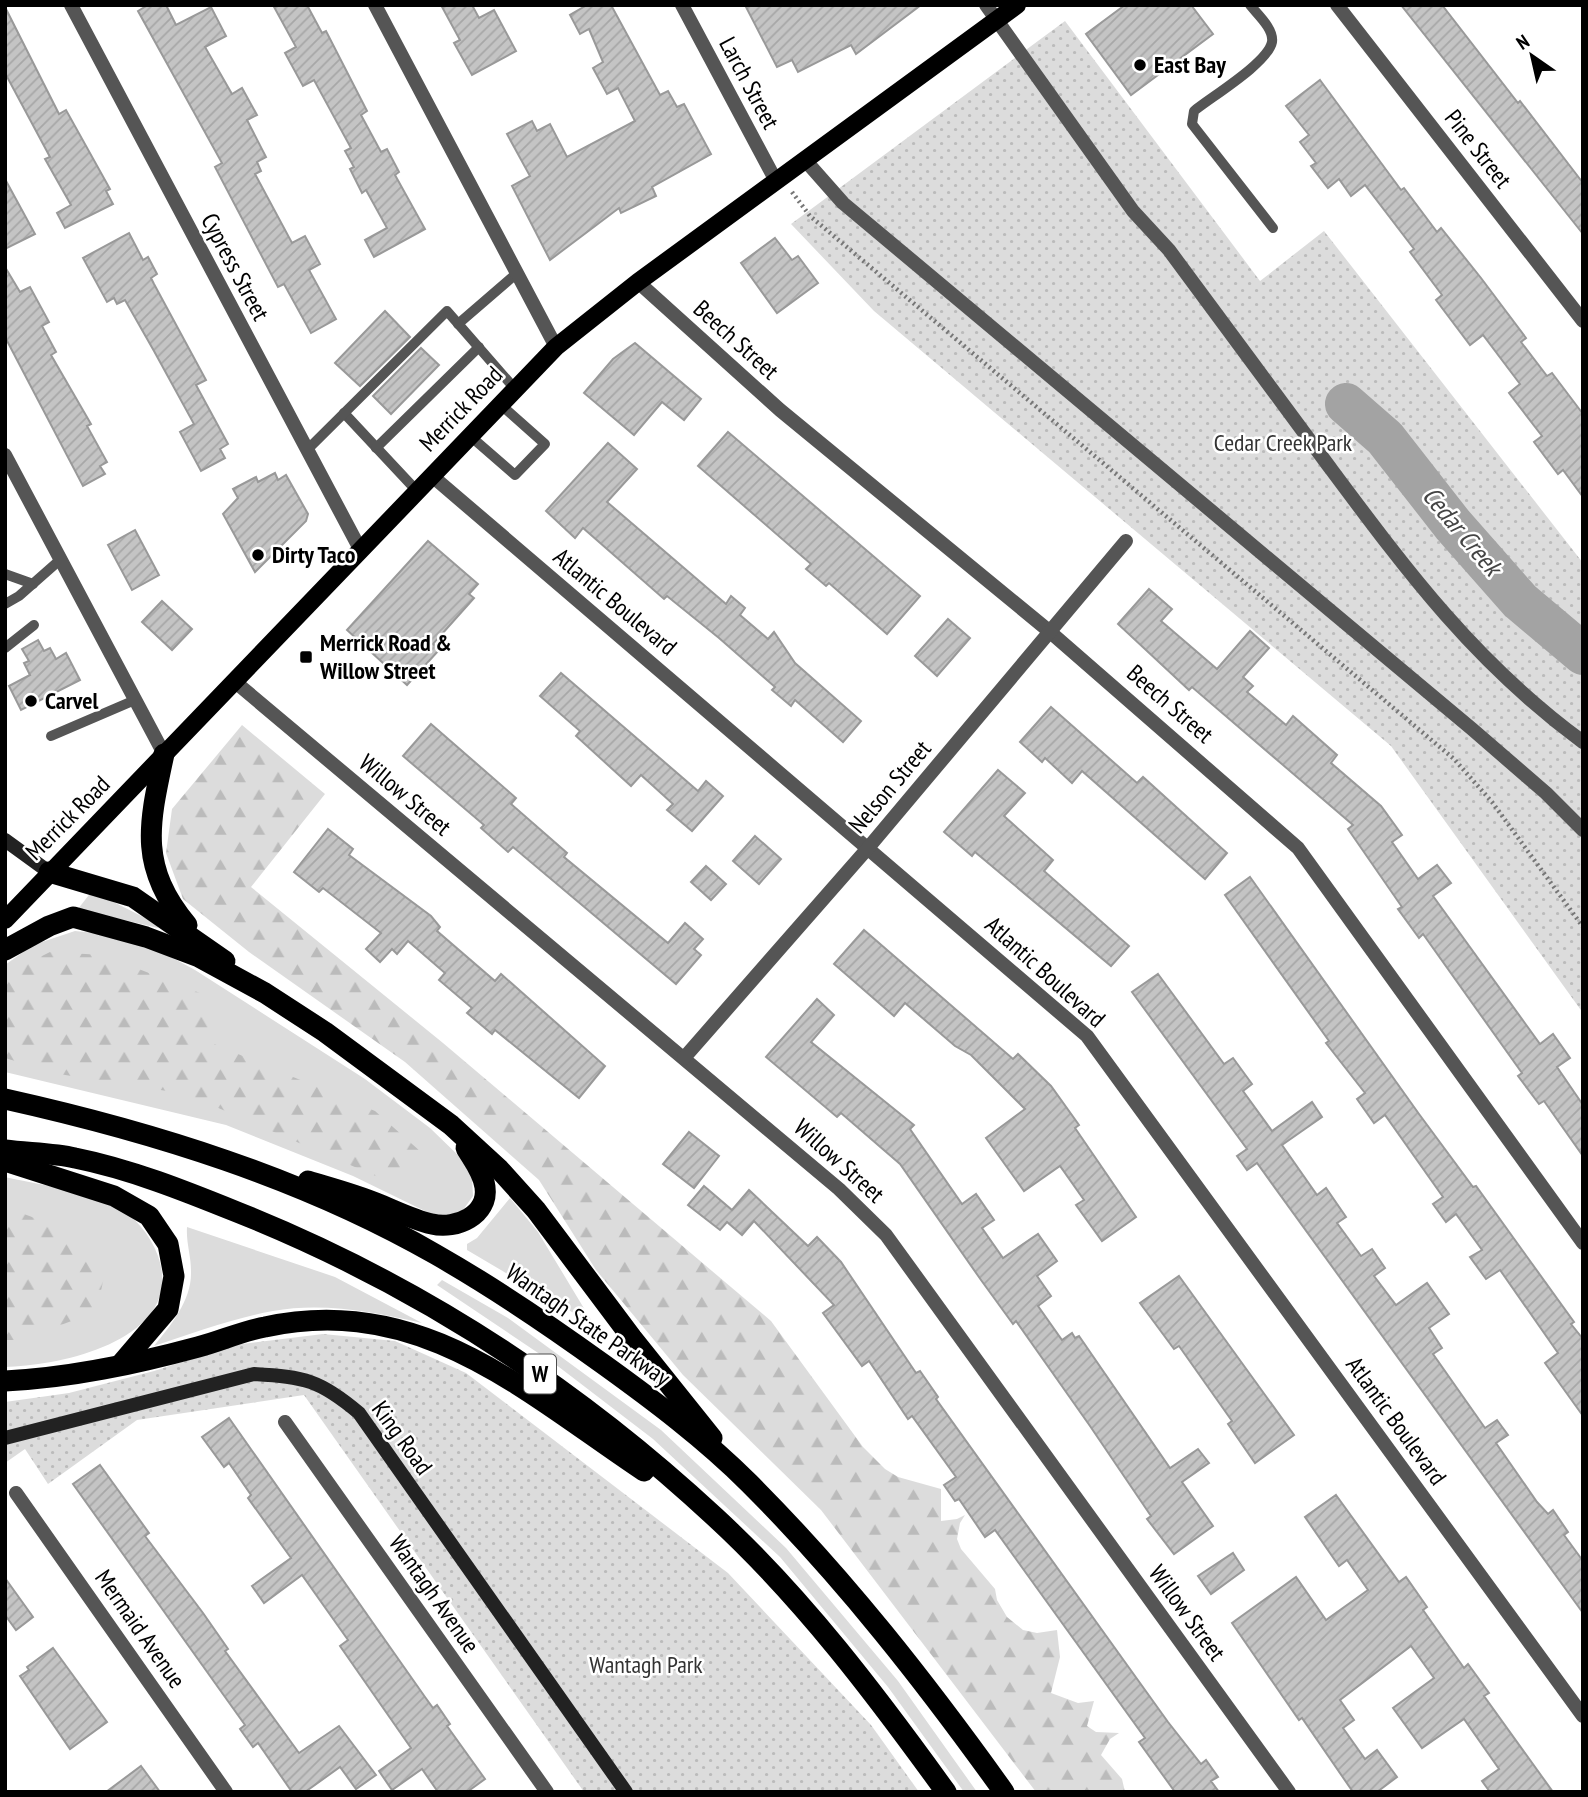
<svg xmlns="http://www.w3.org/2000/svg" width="1588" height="1797" font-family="'PT Sans Narrow',sans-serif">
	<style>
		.grass { fill: #dcdcdc }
		.forest { fill: url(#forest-firs) }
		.park { fill: url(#park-dots) }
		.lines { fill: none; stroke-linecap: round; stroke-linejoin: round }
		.river { stroke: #a3a3a3; stroke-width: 42 }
		.building { fill: url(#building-hatch); stroke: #999; stroke-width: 2 }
		.path { stroke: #777; stroke-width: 4.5; stroke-dasharray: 2 3.5; stroke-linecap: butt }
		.lane { stroke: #555; stroke-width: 10 }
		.street { stroke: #555; stroke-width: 14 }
		.secondary { stroke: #222; stroke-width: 14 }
		.primary { stroke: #000; stroke-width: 18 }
		.highway { stroke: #000; stroke-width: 21 }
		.poi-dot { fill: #000; stroke: #fff; stroke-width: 2.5 }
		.labels { text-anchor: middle; stroke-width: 5; stroke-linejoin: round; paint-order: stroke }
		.shield { fill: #fff; stroke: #4c4c4c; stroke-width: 2 }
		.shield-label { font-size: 23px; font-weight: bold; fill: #000 }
		.poi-label { font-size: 24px; font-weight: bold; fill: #000; stroke: #fff; text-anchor: start }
		.street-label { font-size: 24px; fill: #000; stroke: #fff }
		.park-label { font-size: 24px; fill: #333; stroke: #fff }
		.water-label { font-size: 26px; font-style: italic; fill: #444; stroke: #fff }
	</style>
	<defs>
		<pattern id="forest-firs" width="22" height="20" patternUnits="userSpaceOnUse" patternTransform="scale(1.75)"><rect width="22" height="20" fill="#dcdcdc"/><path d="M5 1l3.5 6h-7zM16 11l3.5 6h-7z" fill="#bbb"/></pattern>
		<pattern id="park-dots" width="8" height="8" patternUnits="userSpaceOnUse" patternTransform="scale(1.75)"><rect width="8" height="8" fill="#dcdcdc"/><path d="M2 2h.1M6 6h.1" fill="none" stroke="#bbb" stroke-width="1.8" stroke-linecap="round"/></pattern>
		<pattern id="building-hatch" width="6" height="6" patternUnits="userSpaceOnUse" patternTransform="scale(1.75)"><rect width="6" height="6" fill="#c4c4c4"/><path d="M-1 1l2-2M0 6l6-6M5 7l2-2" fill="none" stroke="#a7a7a7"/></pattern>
	</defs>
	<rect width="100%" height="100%" fill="#fff"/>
	<g class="grass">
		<path d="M 92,891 L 157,924 L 158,928 L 78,909 Z"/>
		<path d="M 75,931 L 134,937 L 195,970 L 365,1079 L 430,1128 L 462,1159 L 472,1178 L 473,1196 L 463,1210 L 447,1216 L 429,1213 L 353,1176 L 226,1125 L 5,1072 L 5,965 L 33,945 Z"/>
		<path d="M 5,1177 C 31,1183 95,1193 114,1204 C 135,1217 150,1234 158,1256 C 187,1339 62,1366 5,1367 Z"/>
		<path d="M 510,1198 L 538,1232 L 594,1325 L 467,1250 L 467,1244 L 477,1238 Z"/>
		<path d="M 187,1227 L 335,1277 L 422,1323 C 374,1312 323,1302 273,1311 C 233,1318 193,1333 154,1346 C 171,1325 192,1300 191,1271 C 191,1255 186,1243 187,1227 Z"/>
		<path d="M 442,1280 L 508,1318 L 661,1430 L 786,1548 L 898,1681 L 977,1792 L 964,1792 L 888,1687 L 780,1557 L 653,1439 L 559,1367 L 437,1285 Z"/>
	</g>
	<g class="forest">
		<path d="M 242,725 L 325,794 L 251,887 L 443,1043 L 771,1321 L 863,1447 L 885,1469 L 898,1477 L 941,1489 L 941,1521 L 957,1519 L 965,1515 L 960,1523 L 957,1539 L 961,1549 L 995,1589 L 997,1600 L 1007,1617 L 1023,1630 L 1037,1633 L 1057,1630 L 1060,1657 L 1051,1693 L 1078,1703 L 1094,1701 L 1087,1726 L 1096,1732 L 1119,1733 L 1110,1739 L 1101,1755 L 1122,1779 L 1125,1792 L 1036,1792 L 821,1510 L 683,1375 L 596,1270 L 539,1180 L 405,1062 L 249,952 L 183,899 L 166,853 L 172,809 Z"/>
		<path d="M 50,952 L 103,955 L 205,995 L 214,1044 L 375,1111 L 421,1152 L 385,1180 L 186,1094 L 59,1074 L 5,1058 L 5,979 L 18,968 Z"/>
		<path d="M 5,1207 L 59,1227 L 106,1269 L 96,1312 L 20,1340 L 5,1340 Z"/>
	</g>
	<g class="park">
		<path d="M 1065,21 L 1260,281 L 1324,231 L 1583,563 L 1583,1013 L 1391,746 L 874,311 L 791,224 Z"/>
		<path d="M 323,1334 L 395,1341 L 466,1373 L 728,1573 L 871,1725 L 919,1792 L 584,1792 L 304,1395 L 137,1420 L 48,1484 L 25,1449 L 5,1463 L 5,1402 L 69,1393 L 154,1371 L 234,1345 Z"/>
	</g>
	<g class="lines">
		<path class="river" d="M 1346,404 L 1385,438 L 1453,525 L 1520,601 L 1583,654"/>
	</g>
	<g class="building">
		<path d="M 148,5 L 166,5 L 176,25 L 211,7 L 226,36 L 205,47 L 232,94 L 242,88 L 257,115 L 247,120 L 266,157 L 257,162 L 261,171 L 255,174 L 292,243 L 305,236 L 320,264 L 309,270 L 336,319 L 311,333 L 284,284 L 278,287 L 215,167 L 222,163 L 138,11 Z"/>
		<path d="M 273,5 L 307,5 L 322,33 L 326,31 L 367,111 L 361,115 L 381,152 L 387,149 L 399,172 L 395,175 L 425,229 L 374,257 L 365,240 L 387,228 L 366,190 L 362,193 L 350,169 L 354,167 L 345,151 L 351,148 L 314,80 L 303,86 L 285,53 L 296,47 Z"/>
		<path d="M 441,5 L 472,5 L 479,18 L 494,10 L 516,51 L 472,75 L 454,43 L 460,40 Z"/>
		<path d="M 587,5 L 611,5 L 660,95 L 668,91 L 677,107 L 684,104 L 711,154 L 652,187 L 656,196 L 621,213 L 619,208 L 550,260 L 512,186 L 530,176 L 507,134 L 532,121 L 537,131 L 550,124 L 567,157 L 635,121 L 618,88 L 607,94 L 593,68 L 603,62 L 589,29 L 580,34 L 570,15 Z"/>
		<path d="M 745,5 L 921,5 L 856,54 L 851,45 L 798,72 L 792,60 L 777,67 Z"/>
		<path d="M 1125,5 L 1191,5 L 1213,34 L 1131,95 L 1086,34 Z"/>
		<path d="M 1401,5 L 1442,5 L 1518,103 L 1520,101 L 1583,183 L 1583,234 Z"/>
		<path d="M 5,7 L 59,114 L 66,110 L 110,189 L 106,191 L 113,204 L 65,228 L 57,213 L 71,205 L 45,159 L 50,157 L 5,73 Z"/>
		<path d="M 1320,80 L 1401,190 L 1404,188 L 1437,232 L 1441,228 L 1481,278 L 1526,338 L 1521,342 L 1547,376 L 1552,373 L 1583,414 L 1583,497 L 1563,470 L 1558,474 L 1534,442 L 1542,436 L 1509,393 L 1520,384 L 1483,335 L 1470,345 L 1436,300 L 1442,295 L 1410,252 L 1414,249 L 1365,185 L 1351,196 L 1339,179 L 1328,188 L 1311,166 L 1316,163 L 1300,142 L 1309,135 L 1286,106 Z"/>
		<path d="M 5,179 L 35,234 L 5,249 Z"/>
		<path d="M 129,233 L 143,260 L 148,257 L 157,274 L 151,278 L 154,284 L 206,380 L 196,385 L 228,444 L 220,449 L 225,458 L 201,471 L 180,432 L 194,424 L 154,351 L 125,300 L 117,304 L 114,298 L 107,302 L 83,258 Z"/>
		<path d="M 775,238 L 792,260 L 798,256 L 818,283 L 777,313 L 741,263 Z"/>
		<path d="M 5,267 L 20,292 L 30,287 L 49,322 L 42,326 L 56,352 L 51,355 L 91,424 L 87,426 L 107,462 L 100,466 L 105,474 L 83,486 L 5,337 Z"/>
		<path d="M 385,311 L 410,337 L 360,386 L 335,363 Z"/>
		<path d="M 635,343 L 701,399 L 684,420 L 662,402 L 634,435 L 584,393 L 613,359 Z"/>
		<path d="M 421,348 L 439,365 L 391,414 L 373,396 Z"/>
		<path d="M 728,432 L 920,596 L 887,634 L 829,583 L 826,586 L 806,569 L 811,564 L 698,466 Z"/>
		<path d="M 608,443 L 637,469 L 607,502 L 726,604 L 731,596 L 745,608 L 740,615 L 768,639 L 774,632 L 795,663 L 861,721 L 843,742 L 795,700 L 791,706 L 772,690 L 775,687 L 719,638 L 667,596 L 664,599 L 583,528 L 575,538 L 546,511 Z"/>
		<path d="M 275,473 L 278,480 L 286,475 L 308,514 L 306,521 L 255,572 L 223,514 L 238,498 L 233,489 L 256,477 L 258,482 Z"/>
		<path d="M 135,530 L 159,575 L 132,590 L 108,545 Z"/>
		<path d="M 428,541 L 478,584 L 469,594 L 474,598 L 433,644 L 439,650 L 407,685 L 347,630 Z"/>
		<path d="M 1149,589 L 1172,609 L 1161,621 L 1217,669 L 1250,631 L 1269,648 L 1243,677 L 1253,686 L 1247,692 L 1286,725 L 1293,716 L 1337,755 L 1331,763 L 1381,806 L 1402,835 L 1392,842 L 1418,879 L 1437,865 L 1451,883 L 1433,896 L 1540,1044 L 1553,1034 L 1570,1058 L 1557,1067 L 1583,1105 L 1583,1156 L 1544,1101 L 1539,1104 L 1518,1076 L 1522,1073 L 1423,934 L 1419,938 L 1398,909 L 1402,907 L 1348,829 L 1353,825 L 1192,687 L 1189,690 L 1118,624 Z"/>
		<path d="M 162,601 L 192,629 L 172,650 L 142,622 Z"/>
		<path d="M 948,619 L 970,638 L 937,676 L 915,656 Z"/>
		<path d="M 38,640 L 44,651 L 50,648 L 56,659 L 66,653 L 80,680 L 21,710 L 9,686 L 30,675 L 24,663 L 29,661 L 22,649 Z"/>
		<path d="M 561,673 L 698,791 L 706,781 L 723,796 L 692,831 L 667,810 L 673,804 L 641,775 L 631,786 L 576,736 L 580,731 L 540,696 Z"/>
		<path d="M 1051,707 L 1137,783 L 1143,777 L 1227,853 L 1205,879 L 1082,771 L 1072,783 L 1045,758 L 1042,762 L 1020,742 Z"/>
		<path d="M 431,724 L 516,798 L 511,804 L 567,853 L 564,857 L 668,943 L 685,923 L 703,939 L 694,949 L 701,955 L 676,984 L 513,847 L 508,852 L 481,828 L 484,825 L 403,756 Z"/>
		<path d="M 998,770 L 1025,793 L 1004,816 L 1053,860 L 1044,871 L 1129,946 L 1111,966 L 975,852 L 972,856 L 944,832 Z"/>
		<path d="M 328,829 L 353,849 L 349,855 L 431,916 L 440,927 L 437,931 L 495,981 L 501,974 L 605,1066 L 579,1098 L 495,1030 L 492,1034 L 467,1013 L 472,1008 L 439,980 L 445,973 L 408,941 L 397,954 L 392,949 L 380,962 L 366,949 L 381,933 L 323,888 L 319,892 L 294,872 Z"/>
		<path d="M 755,836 L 781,859 L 759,884 L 733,861 Z"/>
		<path d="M 706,866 L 726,884 L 711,900 L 691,882 Z"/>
		<path d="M 1250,877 L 1419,1114 L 1473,1187 L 1476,1186 L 1574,1322 L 1571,1324 L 1583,1339 L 1583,1416 L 1545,1363 L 1558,1353 L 1500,1270 L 1486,1279 L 1470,1257 L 1482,1250 L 1456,1214 L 1446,1222 L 1433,1204 L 1443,1197 L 1385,1115 L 1374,1123 L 1357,1099 L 1365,1093 L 1326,1043 L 1329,1041 L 1225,895 Z"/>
		<path d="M 864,930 L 1013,1059 L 1018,1054 L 1051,1086 L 1079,1125 L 1075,1128 L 1136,1217 L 1102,1241 L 1076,1205 L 1084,1200 L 1060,1166 L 1024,1191 L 986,1138 L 1025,1109 L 971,1055 L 955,1046 L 905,1003 L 894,1016 L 834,964 Z"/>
		<path d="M 1158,974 L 1224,1064 L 1233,1058 L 1252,1084 L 1243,1091 L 1272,1131 L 1312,1102 L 1322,1117 L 1282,1145 L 1317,1195 L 1326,1188 L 1346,1217 L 1337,1223 L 1361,1256 L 1372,1249 L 1385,1268 L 1374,1276 L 1396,1305 L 1427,1283 L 1449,1314 L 1429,1328 L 1442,1348 L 1433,1354 L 1485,1428 L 1497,1420 L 1508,1435 L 1496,1443 L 1537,1502 L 1548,1514 L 1553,1510 L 1568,1532 L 1564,1535 L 1583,1561 L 1583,1613 L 1257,1163 L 1247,1170 L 1237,1156 L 1247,1149 L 1132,992 Z"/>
		<path d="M 817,999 L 834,1015 L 811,1042 L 914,1125 L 910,1129 L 962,1204 L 976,1194 L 994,1220 L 982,1228 L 1003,1258 L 1038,1234 L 1057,1261 L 1037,1276 L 1051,1296 L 1038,1306 L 1062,1340 L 1072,1333 L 1075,1338 L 1079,1336 L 1170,1468 L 1198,1449 L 1209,1463 L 1182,1482 L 1213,1526 L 1174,1554 L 1147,1519 L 1151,1516 L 1090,1426 L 1016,1321 L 1013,1324 L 981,1280 L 900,1164 L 841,1113 L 837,1117 L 766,1057 Z"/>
		<path d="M 689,1132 L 719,1156 L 694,1188 L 663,1164 Z"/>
		<path d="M 704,1186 L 732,1210 L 749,1190 L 808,1246 L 817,1237 L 841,1262 L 916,1373 L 920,1371 L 938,1397 L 936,1399 L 1168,1722 L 1201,1764 L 1206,1760 L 1218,1777 L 1211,1781 L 1219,1792 L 1175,1792 L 1139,1742 L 1145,1738 L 995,1530 L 985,1537 L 959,1499 L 955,1501 L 944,1485 L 956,1477 L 912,1416 L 908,1419 L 869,1361 L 862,1366 L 823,1313 L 834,1305 L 754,1221 L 742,1235 L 727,1222 L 720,1230 L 688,1205 Z"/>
		<path d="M 1179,1276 L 1294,1435 L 1255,1463 L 1228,1424 L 1232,1421 L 1179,1346 L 1174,1349 L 1140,1303 Z"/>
		<path d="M 229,1418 L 425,1697 L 433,1708 L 437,1705 L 450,1724 L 447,1726 L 485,1779 L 467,1792 L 438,1792 L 422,1769 L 392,1790 L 379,1771 L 411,1748 L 340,1646 L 348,1640 L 302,1575 L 264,1603 L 252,1586 L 291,1558 L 248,1498 L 251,1495 L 229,1463 L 224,1467 L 202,1437 Z"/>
		<path d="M 100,1465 L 149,1533 L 145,1536 L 203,1613 L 228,1649 L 225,1651 L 299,1753 L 339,1726 L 376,1775 L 356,1789 L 340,1767 L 305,1792 L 292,1792 L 258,1743 L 253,1747 L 240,1729 L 245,1725 L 73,1484 Z"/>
		<path d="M 1336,1495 L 1399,1582 L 1406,1577 L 1427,1607 L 1423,1610 L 1464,1668 L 1468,1664 L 1489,1693 L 1484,1696 L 1553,1792 L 1490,1792 L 1482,1781 L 1499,1769 L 1464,1719 L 1422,1748 L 1393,1708 L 1434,1678 L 1411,1646 L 1340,1700 L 1354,1720 L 1343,1728 L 1365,1759 L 1377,1750 L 1397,1777 L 1377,1792 L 1353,1792 L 1302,1718 L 1299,1720 L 1232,1623 L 1296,1577 L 1326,1620 L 1368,1590 L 1347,1560 L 1339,1566 L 1305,1517 Z"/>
		<path d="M 1233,1553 L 1244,1570 L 1211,1594 L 1198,1576 Z"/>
		<path d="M 5,1578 L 33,1617 L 16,1630 L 5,1615 Z"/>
		<path d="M 53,1648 L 107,1722 L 70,1749 L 20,1676 L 29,1670 L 27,1667 Z"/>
		<path d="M 141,1766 L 160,1792 L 106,1792 Z"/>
	</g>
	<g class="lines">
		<path class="path" d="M 792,192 L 810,216 L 1454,759 L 1492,802 L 1583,927"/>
		<g class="lane">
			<path d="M 1250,5 C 1258,15 1274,29 1272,42 C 1268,63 1211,97 1194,111 L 1192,124 L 1273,228"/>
			<path d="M 458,324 L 517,273"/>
			<path d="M 344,413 L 416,490"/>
			<path d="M 469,435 L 515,475 L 545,444 L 500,404"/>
			<path d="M 376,448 L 479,347"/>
			<path d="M 307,450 L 447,311 L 515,389"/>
			<path d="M 5,574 L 33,584"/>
			<path d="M 5,604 L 19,596 L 61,559"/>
			<path d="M 5,648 L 34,625"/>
			<path d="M 51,736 L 135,700"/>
		</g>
		<g class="street">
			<path d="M 71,5 L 360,549"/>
			<path d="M 375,5 L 556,347"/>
			<path d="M 682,5 L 776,181"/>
			<path d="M 986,5 L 1133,211 L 1169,250 C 1222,322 1275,393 1328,465 C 1407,571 1474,662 1583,742"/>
			<path d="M 1337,5 L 1583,321"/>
			<path d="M 805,160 L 843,203 L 1472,729 L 1546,793 L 1583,830"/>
			<path d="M 638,282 L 780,410 L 1049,631 L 1298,848 L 1583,1243"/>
			<path d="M 5,455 L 164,754"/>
			<path d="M 431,475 L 1087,1036 L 1583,1716"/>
			<path d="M 234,681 L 839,1189 L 886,1235 L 1289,1792"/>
			<path d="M 684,1058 L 868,848 L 1126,541"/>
			<path d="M 285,1422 L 547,1792"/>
			<path d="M 16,1493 L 226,1792"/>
		</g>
		<g class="secondary">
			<path d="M 5,840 L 49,872"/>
			<path d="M 5,1438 L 254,1374 C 305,1377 320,1380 359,1413 L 626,1792"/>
		</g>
		<path class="primary" d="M 5,920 L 556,347 L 638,282 L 1017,5"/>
		<g class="highway">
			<path d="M 164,754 C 149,824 138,866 187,925"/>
			<path d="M 49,872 L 133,897 L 225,961"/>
			<path d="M 5,950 L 49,926 L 73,917 L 146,937 L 199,957 L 265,993 L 325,1032 L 451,1125 L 499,1169 L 536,1210 L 632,1338 L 712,1438"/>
			<path d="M 5,1099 C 153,1132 302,1178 435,1254 C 493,1287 549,1325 603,1364 C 653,1400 705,1439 749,1483 C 844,1578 926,1683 1004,1792"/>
			<path d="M 5,1150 C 28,1153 53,1153 75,1158 C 130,1169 185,1191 237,1212 C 415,1283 575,1387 715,1517 C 803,1598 876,1695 946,1792"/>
			<path d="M 5,1161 L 114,1196 L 149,1216 L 168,1244 L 174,1276 L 168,1309 L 121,1364"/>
			<path d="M 308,1181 C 331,1188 354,1194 376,1203 C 394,1210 413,1220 432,1224 C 456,1230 489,1215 485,1187 C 483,1172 473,1160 466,1148"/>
			<path d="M 5,1381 C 71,1378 135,1364 198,1347 C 221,1341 242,1331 265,1327 C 420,1293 524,1391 644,1471"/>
		</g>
	</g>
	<g class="poi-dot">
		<circle cx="1140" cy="65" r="7"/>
		<circle cx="258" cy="555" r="7"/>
		<rect x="299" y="650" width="14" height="14" rx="3.5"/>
		<circle cx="31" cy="701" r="7"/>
	</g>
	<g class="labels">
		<rect class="shield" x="524" y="1354.5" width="32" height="39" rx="5"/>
		<g class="shield-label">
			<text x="540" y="1382">W</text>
		</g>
		<g class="poi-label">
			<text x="1154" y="73">East Bay</text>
			<text x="272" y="563">Dirty Taco</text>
			<text x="320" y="651">Merrick Road &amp;<tspan x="320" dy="28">Willow Street</tspan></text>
			<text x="45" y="709">Carvel</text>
		</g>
		<g class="street-label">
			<text transform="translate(749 83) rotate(62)" y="8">Larch Street</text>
			<text transform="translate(1478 149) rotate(52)" y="8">Pine Street</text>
			<text transform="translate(235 267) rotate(62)" y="8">Cypress Street</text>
			<text transform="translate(736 340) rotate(42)" y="8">Beech Street</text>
			<text transform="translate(461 409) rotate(-46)" y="8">Merrick Road</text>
			<text transform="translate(615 602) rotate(40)" y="8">Atlantic Boulevard</text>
			<text transform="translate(1170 704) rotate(41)" y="8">Beech Street</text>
			<text transform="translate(890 787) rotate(-50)" y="8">Nelson Street</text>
			<text transform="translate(405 795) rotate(40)" y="8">Willow Street</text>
			<text transform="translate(68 818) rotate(-45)" y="8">Merrick Road</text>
			<text transform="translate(1045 972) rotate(42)" y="8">Atlantic Boulevard</text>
			<text transform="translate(839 1161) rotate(42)" y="8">Willow Street</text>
			<text transform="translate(588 1325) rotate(35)" y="8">Wantagh State Parkway</text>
			<text transform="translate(1396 1421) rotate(54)" y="8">Atlantic Boulevard</text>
			<text transform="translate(402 1438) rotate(54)" y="8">King Road</text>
			<text transform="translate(434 1594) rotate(55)" y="8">Wantagh Avenue</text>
			<text transform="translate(1187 1613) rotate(54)" y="8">Willow Street</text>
			<text transform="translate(140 1629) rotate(55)" y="8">Mermaid Avenue</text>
		</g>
		<g class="park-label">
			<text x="1283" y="451">Cedar Creek Park</text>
			<text x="646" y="1673">Wantagh Park</text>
		</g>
		<g class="water-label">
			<text transform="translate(1462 531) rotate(50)" y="9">Cedar Creek</text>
		</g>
	</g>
	<rect width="1588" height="1797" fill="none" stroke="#000000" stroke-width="14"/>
	<g transform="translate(1532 56) rotate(326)" stroke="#ffffff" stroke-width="5" paint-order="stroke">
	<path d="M0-5L12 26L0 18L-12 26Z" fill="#000000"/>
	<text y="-10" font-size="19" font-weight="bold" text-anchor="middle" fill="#000000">N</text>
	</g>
</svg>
